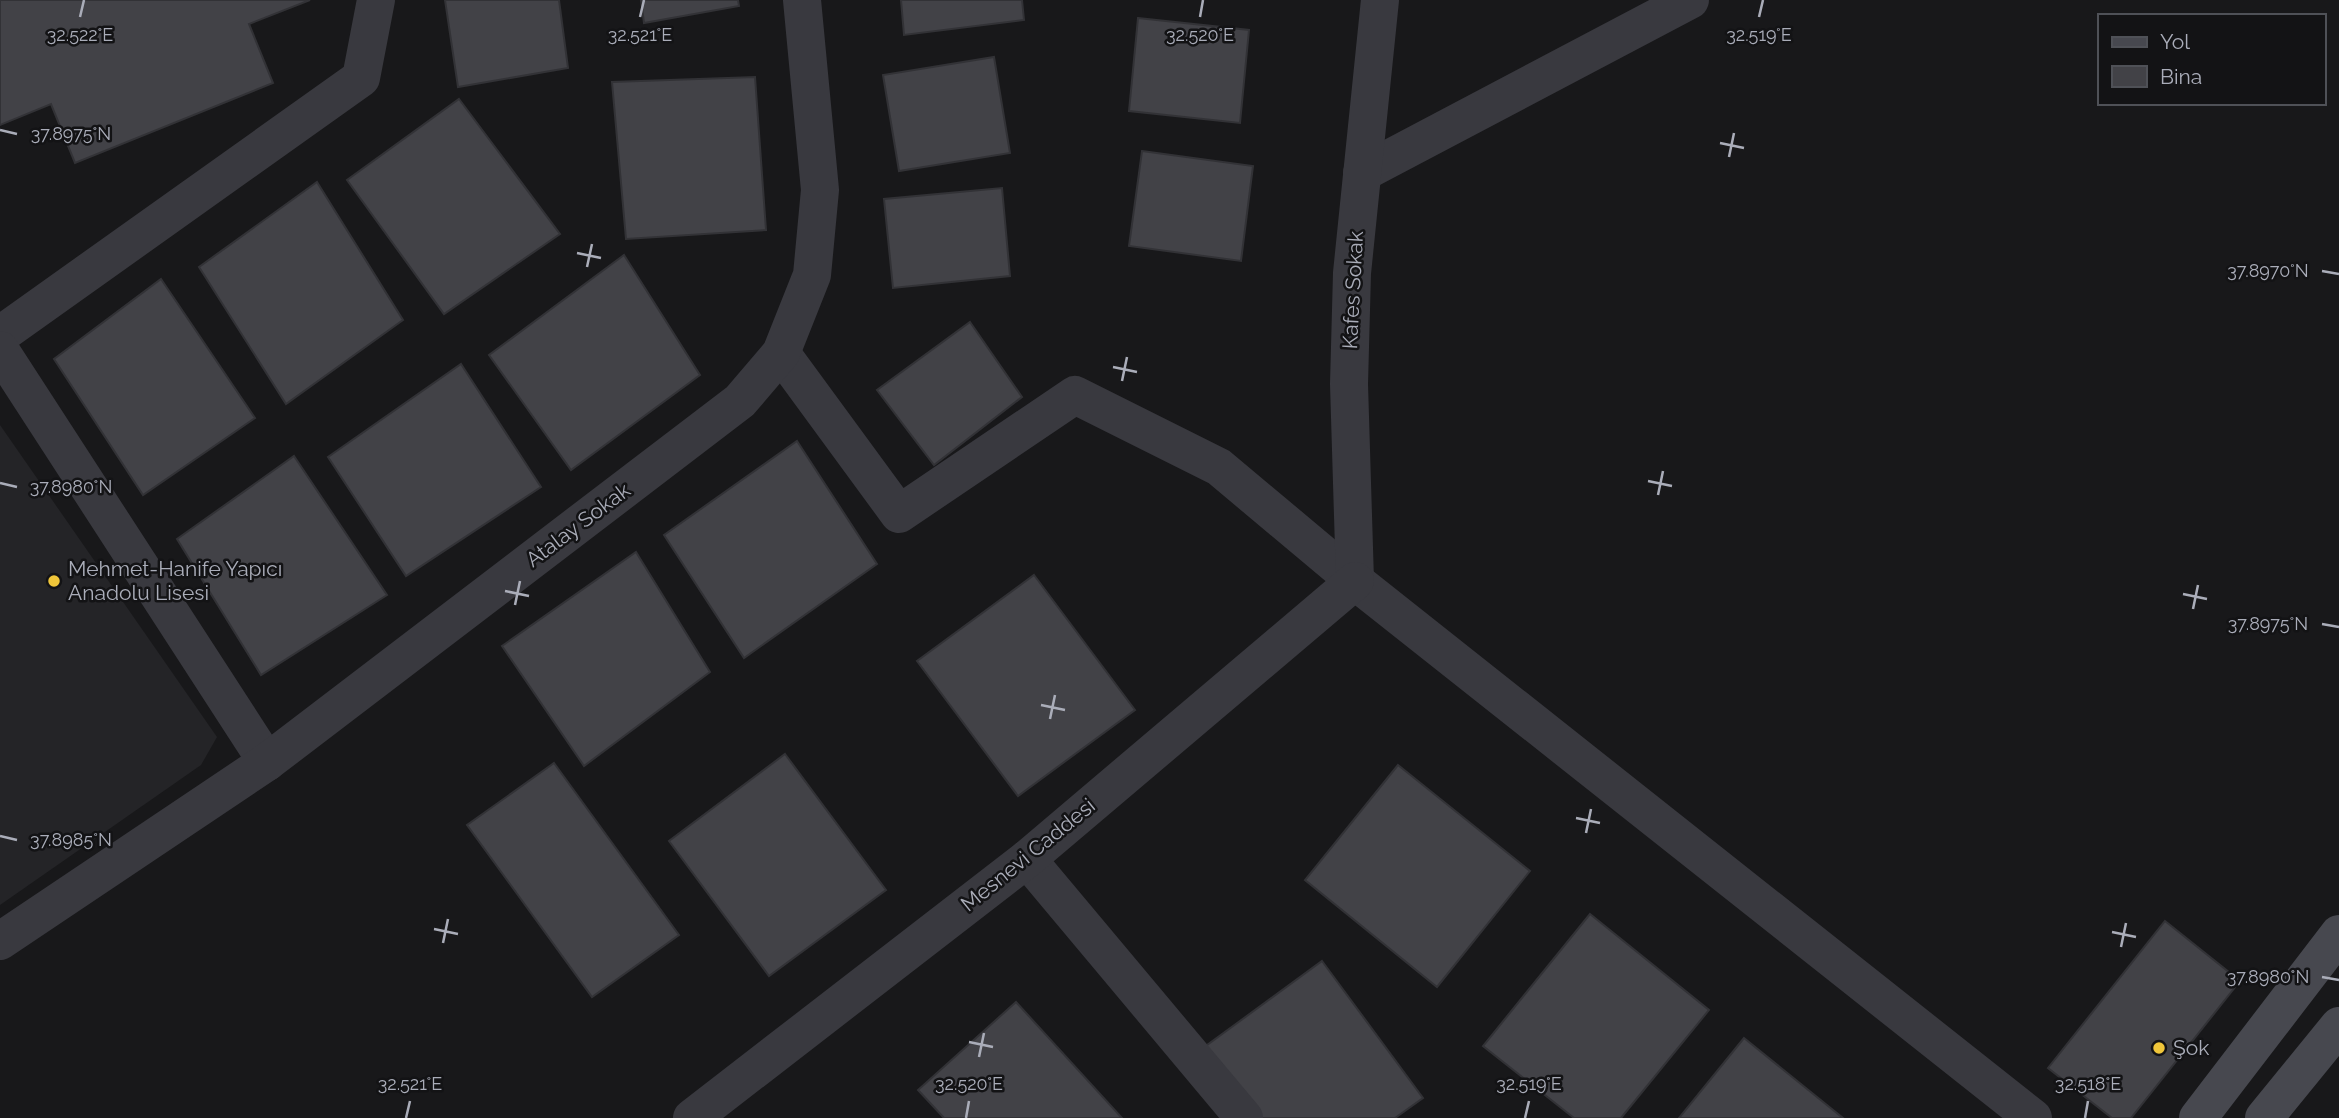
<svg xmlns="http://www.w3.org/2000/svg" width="2339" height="1118" font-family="Raleway,sans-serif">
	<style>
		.built { fill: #242427 }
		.building { fill: #424247; stroke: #323236; stroke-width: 2 }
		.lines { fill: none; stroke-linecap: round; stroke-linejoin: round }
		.minor { stroke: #39393f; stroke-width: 38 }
		.tertiary { stroke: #39393f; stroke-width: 38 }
		.secondary { stroke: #47484f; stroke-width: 38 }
		.ticks { fill: none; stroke: #aaadb9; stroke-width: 2.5 }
		.poi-dot { fill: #f0c63a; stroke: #131315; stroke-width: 2.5 }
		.labels { text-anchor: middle; stroke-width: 5; stroke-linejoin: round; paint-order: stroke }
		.street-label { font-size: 21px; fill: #aaadb9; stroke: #131315 }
		.poi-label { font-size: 21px; fill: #aaadb9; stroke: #131315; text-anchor: start }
		.ticks-label { font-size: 18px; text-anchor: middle; fill: #aaadb9; stroke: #131315; stroke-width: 5; stroke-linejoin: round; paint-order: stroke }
	</style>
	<rect width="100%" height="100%" fill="#18181a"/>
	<path class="built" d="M 0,425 L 217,737 L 201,765 L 0,905 Z"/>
	<g class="building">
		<path d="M 0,0 L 310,0 L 249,24 L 273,83 L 75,163 L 51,104 L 0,125 Z"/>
		<path d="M 445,0 L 559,0 L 568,68 L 458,87 Z"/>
		<path d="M 641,0 L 738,0 L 739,6 L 644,23 Z"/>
		<path d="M 901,0 L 1022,0 L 1024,20 L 904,35 Z"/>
		<path d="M 1138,18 L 1249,30 L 1240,123 L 1129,111 Z"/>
		<path d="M 994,57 L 1010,153 L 899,171 L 883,75 Z"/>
		<path d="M 755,77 L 766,230 L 626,239 L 612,82 Z"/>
		<path d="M 459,99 L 560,234 L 444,314 L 347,180 Z"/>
		<path d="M 1142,151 L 1253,166 L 1241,261 L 1129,246 Z"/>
		<path d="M 317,182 L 403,320 L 286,404 L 199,267 Z"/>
		<path d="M 1002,188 L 1010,276 L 893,288 L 884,199 Z"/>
		<path d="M 624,255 L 700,375 L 571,470 L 489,355 Z"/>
		<path d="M 161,279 L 255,418 L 143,495 L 54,359 Z"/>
		<path d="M 970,322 L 1022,397 L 934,465 L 877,390 Z"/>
		<path d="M 461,364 L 541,487 L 406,576 L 328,457 Z"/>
		<path d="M 797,441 L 877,564 L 744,658 L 664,535 Z"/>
		<path d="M 294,456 L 387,595 L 261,675 L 177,539 Z"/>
		<path d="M 636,552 L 710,672 L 584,766 L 502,646 Z"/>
		<path d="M 1034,575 L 1135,710 L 1018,796 L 917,661 Z"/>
		<path d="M 785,754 L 886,890 L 769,976 L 669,841 Z"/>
		<path d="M 554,763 L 679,935 L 592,997 L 467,825 Z"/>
		<path d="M 1398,765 L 1530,871 L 1437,987 L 1305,880 Z"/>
		<path d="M 1590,914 L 1709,1010 L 1621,1118 L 1574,1118 L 1483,1046 Z"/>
		<path d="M 2165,921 L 2240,981 L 2131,1118 L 2112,1118 L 2048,1068 Z"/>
		<path d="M 1322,961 L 1423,1098 L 1395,1118 L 1254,1118 L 1203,1048 Z"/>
		<path d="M 1016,1002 L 1122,1118 L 944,1118 L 918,1090 Z"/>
		<path d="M 1744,1038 L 1843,1118 L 1679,1118 Z"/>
	</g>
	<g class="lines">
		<g class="minor">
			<path d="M 1362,173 L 1690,0"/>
			<path d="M 0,335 L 361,78 L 376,0"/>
			<path d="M 0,350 L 267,762"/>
			<path d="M 781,353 L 899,514 L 1075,395 L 1219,467 L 1355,581 L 2033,1118"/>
			<path d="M 1355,581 L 1349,384 L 1352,273 L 1380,0"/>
			<path d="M 1027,859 L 1244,1118"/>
			<path d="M 0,941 L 267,762 L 740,401 L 781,353 L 812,275 L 820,190 L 802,0"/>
		</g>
		<path class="tertiary" d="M 692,1118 L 1027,859 L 1355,581"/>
		<g class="secondary">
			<path d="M 2198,1118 L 2339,934"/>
			<path d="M 2264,1118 L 2339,1026"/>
		</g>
	</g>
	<path class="ticks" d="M 80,17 L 84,0M 640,17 L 644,0M 1200,17 L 1203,0M 1759,17 L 1763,0M 0,130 L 17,134M 1720,143 L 1744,148M 1729,157 L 1734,133M 577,253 L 601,258M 587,267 L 592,244M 2322,271 L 2339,274M 1113,367 L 1137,372M 1122,381 L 1127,357M 1648,481 L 1672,486M 0,483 L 17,487M 1658,495 L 1663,471M 505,591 L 529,596M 2183,594 L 2207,599M 515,605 L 520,581M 2193,609 L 2198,585M 2322,624 L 2339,627M 1041,705 L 1065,710M 1050,719 L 1055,695M 1576,818 L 1600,823M 1586,833 L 1591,809M 0,836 L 17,840M 434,929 L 458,934M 2112,932 L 2136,937M 443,943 L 448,919M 2121,947 L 2126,923M 2322,977 L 2339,980M 969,1042 L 993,1047M 979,1057 L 984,1033M 406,1118 L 410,1101M 966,1118 L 969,1101M 1525,1118 L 1529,1101M 2085,1118 L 2088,1101"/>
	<g class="poi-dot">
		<circle cx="54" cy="581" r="7"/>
		<circle cx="2159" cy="1048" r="7"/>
	</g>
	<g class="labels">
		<g class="street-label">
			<text transform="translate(1353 290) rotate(-87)" y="7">Kafes Sokak</text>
			<text transform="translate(578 525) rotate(-37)" y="7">Atalay Sokak</text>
			<text transform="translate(1028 855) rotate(-39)" y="7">Mesnevi Caddesi</text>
		</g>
		<g class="poi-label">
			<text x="68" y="576">Mehmet-Hanife Yapıcı<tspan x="68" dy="24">Anadolu Lisesi</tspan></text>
			<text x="2173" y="1055">Şok</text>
		</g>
	</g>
	<g class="ticks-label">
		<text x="80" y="41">32.522°E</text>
		<text x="640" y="41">32.521°E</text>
		<text x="1200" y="41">32.520°E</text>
		<text x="1759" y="41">32.519°E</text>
		<text x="71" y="140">37.8975°N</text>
		<text x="2268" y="277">37.8970°N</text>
		<text x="71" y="493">37.8980°N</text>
		<text x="2268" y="630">37.8975°N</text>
		<text x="71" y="846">37.8985°N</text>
		<text x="2268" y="983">37.8980°N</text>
		<text x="410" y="1090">32.521°E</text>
		<text x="969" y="1090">32.520°E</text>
		<text x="1529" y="1090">32.519°E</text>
		<text x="2088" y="1090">32.518°E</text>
	</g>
	<rect x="2098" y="14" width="228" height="91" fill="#131315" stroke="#4f5157" stroke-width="2"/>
	<rect x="2112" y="37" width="35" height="10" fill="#47484f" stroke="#4f5157" stroke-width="2"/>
	<text x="2160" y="49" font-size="21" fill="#aaadb9">Yol</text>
	<rect x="2112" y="66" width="35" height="21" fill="#424247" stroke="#4f5157" stroke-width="2"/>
	<text x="2160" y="84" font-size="21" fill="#aaadb9">Bina</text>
</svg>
